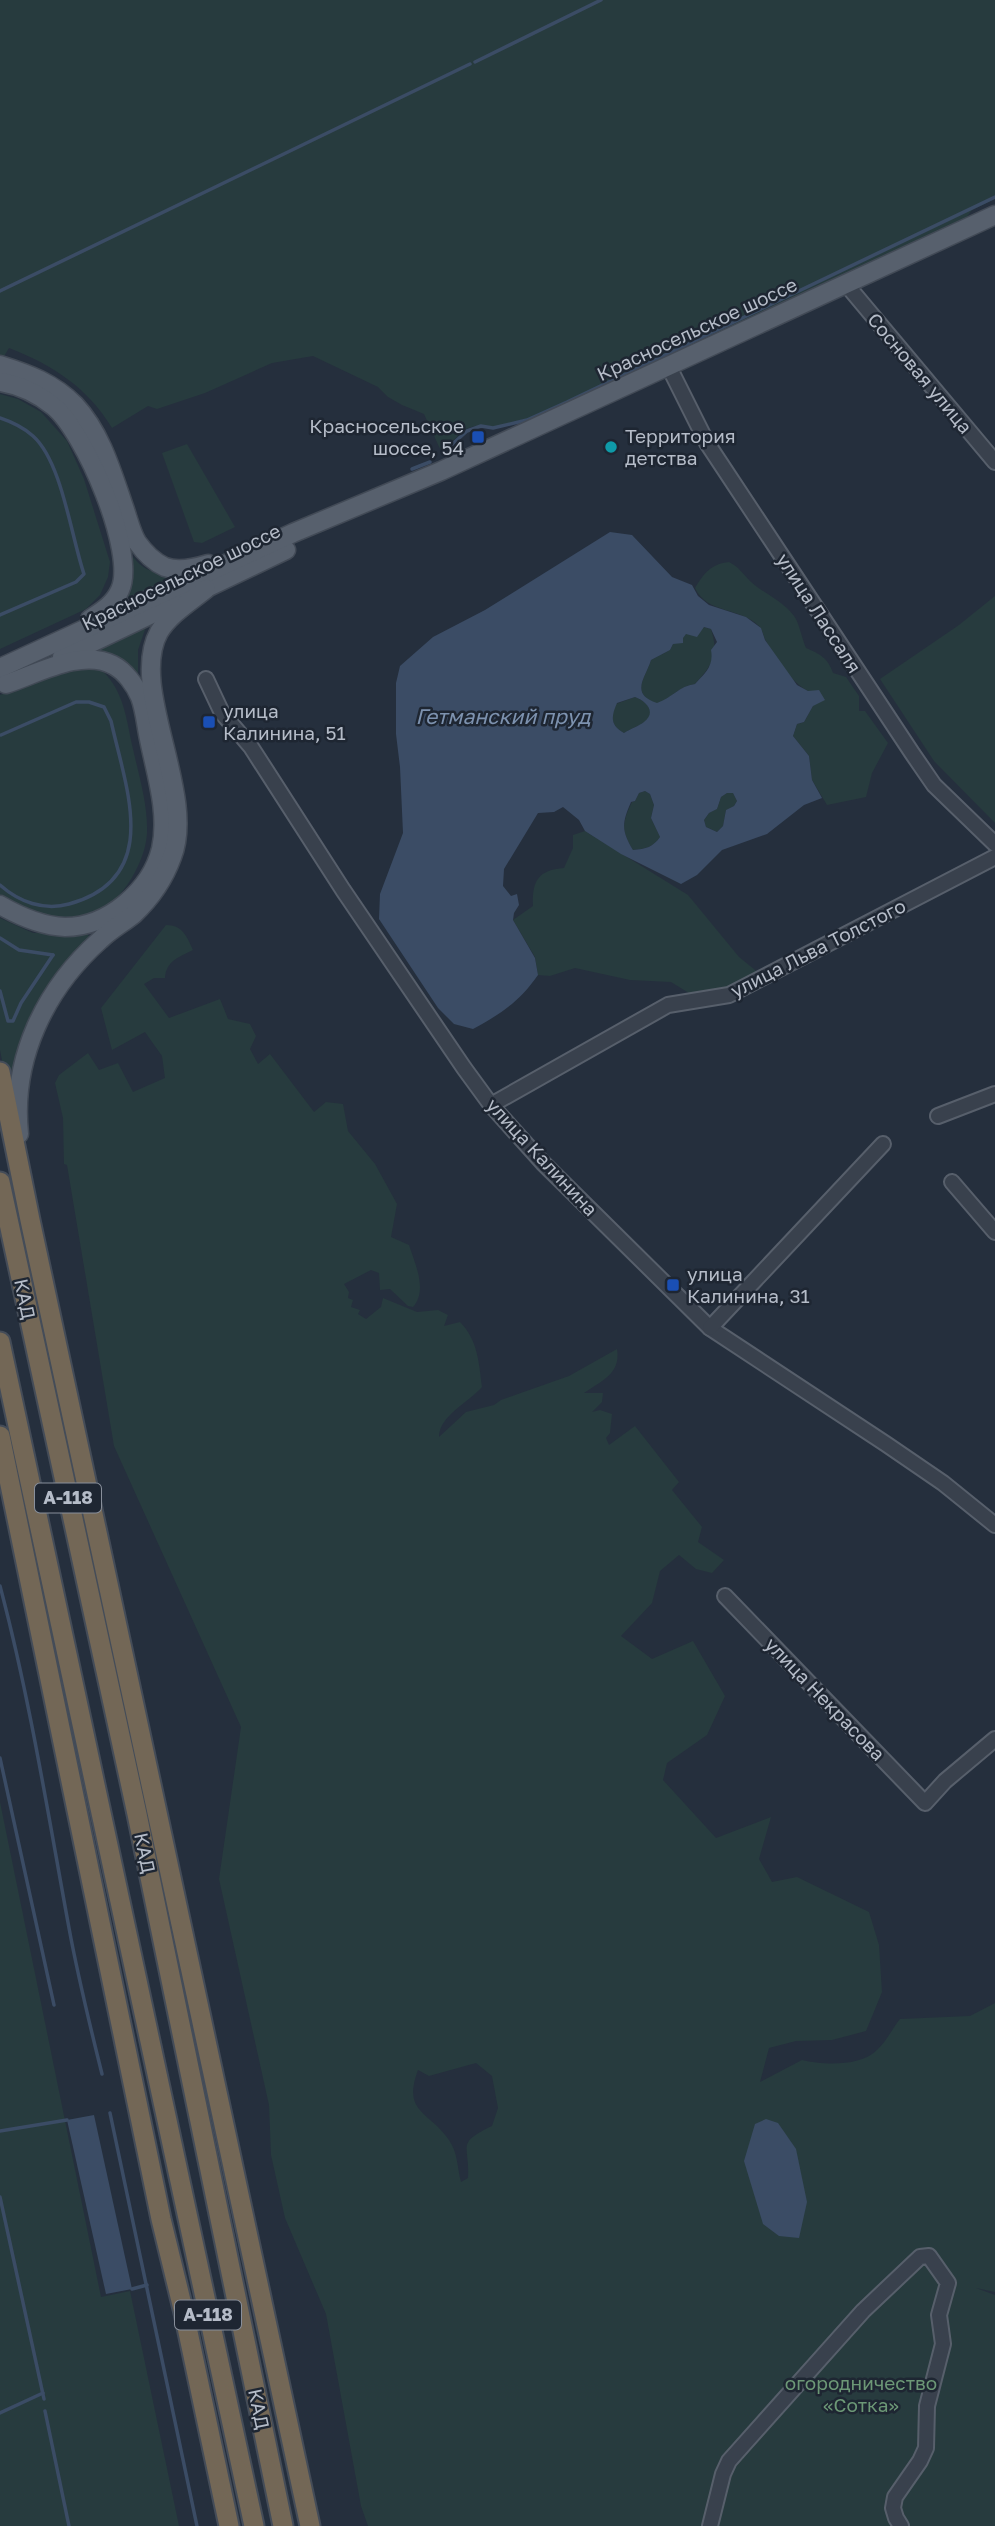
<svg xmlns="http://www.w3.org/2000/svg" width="995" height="2526" font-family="'Golos Text',sans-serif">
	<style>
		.green { fill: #273b3e; fill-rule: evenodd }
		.water { fill: #3b4c65; fill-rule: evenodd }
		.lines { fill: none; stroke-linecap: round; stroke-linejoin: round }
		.stream { stroke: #3b4c65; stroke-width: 3.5 }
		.minor-casing { stroke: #575f6b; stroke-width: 18 }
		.major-casing { stroke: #424a56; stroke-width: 21 }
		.highway-casing { stroke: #444c58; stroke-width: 23 }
		.minor { stroke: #39414d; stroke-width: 14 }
		.major { stroke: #57606d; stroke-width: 18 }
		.highway { stroke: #736756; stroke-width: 19 }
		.transit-dot { fill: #1a4fb4; stroke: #1e2632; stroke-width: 2.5 }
		.culture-dot { fill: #0f9aa8; stroke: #1e2632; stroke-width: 2.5 }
		.labels { text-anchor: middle; stroke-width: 5; stroke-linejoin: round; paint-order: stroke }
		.shield { fill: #1e2632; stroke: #888f9b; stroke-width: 2 }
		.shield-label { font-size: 18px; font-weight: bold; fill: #b5bcc8 }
		.street-label { font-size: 19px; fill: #b5bcc8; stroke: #1e2632 }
		.poi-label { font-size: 19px; fill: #b5bcc8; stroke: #1e2632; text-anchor: start }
		.park-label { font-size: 19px; fill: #6c9876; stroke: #1e2632 }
		.water-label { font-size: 21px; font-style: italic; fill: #7d92af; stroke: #1e2632 }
	</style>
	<rect width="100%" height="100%" fill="#252f3d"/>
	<g class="green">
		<path d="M 0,0 L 995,0 L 995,199 L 972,210 L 966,218 L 537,418 C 521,417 509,426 493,426 C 484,427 476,424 466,429 C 460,433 449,445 441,451 L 424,414 L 402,405 L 388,397 L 378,387 L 313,356 L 272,363 L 205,393 L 157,409 L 148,406 L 112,428 C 88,388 53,365 9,348 L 3,358 L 0,357 Z"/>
		<path d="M 0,394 L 18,399 L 41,412 L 67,441 L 84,479 L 110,562 L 108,577 L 100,595 L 86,609 L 0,649 Z"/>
		<path d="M 187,444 L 235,527 L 202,543 L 194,542 L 162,453 Z"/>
		<path d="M 130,554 C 136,560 141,567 149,570 C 160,575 169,573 179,581 L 115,608 Z"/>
		<path d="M 729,562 C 739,567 742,573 750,581 C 764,594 782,600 794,616 C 799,622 802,639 806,648 C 820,654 828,658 833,673 L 846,677 L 859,696 L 859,711 L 865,711 L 888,743 L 872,773 L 866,797 L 827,805 L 812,780 L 809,756 L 793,736 L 797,724 L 804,722 L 813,706 L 808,691 C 791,682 775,658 766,641 C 763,636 763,630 759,626 C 740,607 707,614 695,588 C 704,573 711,564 729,562 Z"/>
		<path d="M 995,596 L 995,823 L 934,761 L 880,679 L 959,625 Z"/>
		<path d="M 148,621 L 138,650 L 138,676 L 86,650 Z"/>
		<path d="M 704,627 L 711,629 C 719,655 713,664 695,684 C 679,686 672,698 657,704 C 629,693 646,677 651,660 L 670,650 L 673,644 L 686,634 L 699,633 Z"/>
		<path d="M 98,667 C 124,688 126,718 133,749 C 139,776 148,805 147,833 C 146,848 141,861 134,874 C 103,931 51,926 0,899 L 0,695 L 66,670 Z"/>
		<path d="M 635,697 C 646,701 657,712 645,722 C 639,726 630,729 624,733 C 610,725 611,717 616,704 Z"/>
		<path d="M 645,791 L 650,794 L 654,805 L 651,818 L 660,837 C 653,847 646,849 633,850 C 621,830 622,823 632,802 L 635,801 L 639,793 Z"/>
		<path d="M 727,793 L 733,793 L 737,801 L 734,806 L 726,810 L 723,826 L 717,832 L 706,827 L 704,820 L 709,813 L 717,809 L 721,797 Z"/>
		<path d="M 585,831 L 688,895 L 739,957 L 760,974 L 709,996 L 689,993 L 671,982 L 630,980 L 575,968 L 550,976 L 538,975 L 535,957 L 513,920 L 533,906 C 532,881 538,870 564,868 L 573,848 L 573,835 Z"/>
		<path d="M 0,918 L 33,933 L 85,932 L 90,937 L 50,985 L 35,1009 L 12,1082 L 6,1081 L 0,1050 Z"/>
		<path d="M 166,925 C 183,925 187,937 193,950 C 179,957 166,961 165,978 L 154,978 L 144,984 L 169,1018 L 220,999 L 228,1019 L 250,1024 L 256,1036 L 250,1049 L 258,1064 L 270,1054 L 314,1112 L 326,1102 L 343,1104 L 348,1131 L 375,1164 L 397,1204 L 391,1237 L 409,1245 C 415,1264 428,1290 413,1307 L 408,1306 L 390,1289 L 380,1290 L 379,1273 L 371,1270 L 344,1284 L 349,1292 L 348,1298 L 353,1300 L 351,1307 L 360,1310 L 358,1314 L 366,1319 L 381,1307 L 383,1298 L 417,1312 L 438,1310 L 448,1315 L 444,1326 L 460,1322 C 478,1340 479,1363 482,1387 C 469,1402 439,1416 439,1437 L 466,1412 L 494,1405 L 501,1400 L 569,1376 L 617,1349 C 621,1374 602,1380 584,1393 L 603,1393 L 602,1402 L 592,1412 L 600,1410 L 612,1414 L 610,1433 L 606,1438 L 609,1445 L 635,1426 L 679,1482 L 672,1490 L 702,1527 L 698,1542 L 724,1560 L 712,1573 L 696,1569 L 679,1555 L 660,1571 L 652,1603 L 621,1636 L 652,1659 L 693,1641 L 725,1696 L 707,1735 L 667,1763 L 663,1780 L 716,1838 L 771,1817 L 759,1859 L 772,1882 L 797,1877 L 869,1912 L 879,1945 L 882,1992 L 866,2031 L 832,2040 L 796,2041 L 769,2048 L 760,2082 L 802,2060 C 823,2065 860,2067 877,2050 C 886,2042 892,2029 900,2019 L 970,2016 L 995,2003 L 995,2292 L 976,2288 L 995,2295 L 995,2526 L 368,2526 L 361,2506 L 326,2314 L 285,2218 L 271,2155 L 269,2105 L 219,1879 L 241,1727 L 114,1446 L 67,1165 L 64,1164 L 63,1118 L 55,1083 L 59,1075 L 88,1053 L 99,1070 L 118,1063 L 133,1092 L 165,1078 L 162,1056 L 145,1032 L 112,1050 L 101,1008 ZM 476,2063 L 492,2076 L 498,2108 L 492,2126 C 455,2144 470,2144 468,2178 L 461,2182 C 457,2167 458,2153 449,2140 C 429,2111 402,2113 418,2070 L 429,2076 Z"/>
		<path d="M 0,1802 L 101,2297 L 130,2291 L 179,2526 L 0,2526 Z"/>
	</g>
	<g class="water">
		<path d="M 610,532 L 632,535 L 672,577 L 692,585 L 698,596 L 709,605 L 746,617 L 761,628 L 765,640 L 797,685 L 808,691 L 819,690 L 825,700 L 813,706 L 804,722 L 797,724 L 793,736 L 809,756 L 812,780 L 822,798 L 804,805 L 767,834 L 722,850 L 697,875 L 681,884 L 621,854 L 585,831 L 579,820 L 563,807 L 554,812 L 538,813 L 504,869 L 503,886 L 511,896 L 517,894 L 519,905 L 514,913 L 513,920 L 535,958 L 538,975 C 519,1002 502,1013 473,1029 L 454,1024 L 438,1008 L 379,919 L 380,894 L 403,833 L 400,767 L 396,734 L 396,683 L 400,666 L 433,637 L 485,610 ZM 704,627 L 711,629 L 717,642 L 711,650 C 714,666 705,673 695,684 C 679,686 672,698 657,703 C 629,694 646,677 651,660 L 670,650 L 673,644 L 683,643 L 683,638 L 686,634 L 697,637 ZM 635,697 C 646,701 657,712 644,722 C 639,726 630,729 624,733 C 610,725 611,717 617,703 ZM 645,791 L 650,794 L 654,805 L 651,818 L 660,837 C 653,847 646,849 633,850 C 621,830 622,823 631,802 L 635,801 L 639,793 ZM 727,793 L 733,793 L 737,801 L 734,806 L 726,810 L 723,826 L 717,832 L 706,827 L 704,820 L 709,813 L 717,809 L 721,797 Z"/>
		<path d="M 94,2115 L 132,2289 L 106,2294 L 67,2120 Z"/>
		<path d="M 766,2119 L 778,2123 L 796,2149 L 807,2202 L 799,2238 L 779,2236 L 763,2224 L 744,2161 L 755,2124 Z"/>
	</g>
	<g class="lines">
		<g class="stream">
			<path d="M 475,62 L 601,0"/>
			<path d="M 0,291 L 470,64"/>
			<path d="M 0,418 C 12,422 24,428 33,436 C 62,462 71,536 84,574 L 76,582 L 0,615"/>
			<path d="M 448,448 L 467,431 L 481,426 L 493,428 L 527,420 L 567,402 L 995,197"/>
			<path d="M 412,469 L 430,462"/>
			<path d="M 0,885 C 19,902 44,911 69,904 C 163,878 126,789 111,721 L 104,707 L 89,702 L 76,702 L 1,735"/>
			<path d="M 0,938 L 19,950 L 53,955"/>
			<path d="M 0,991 L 8,1021 L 13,1021 L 21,1003 L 53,955"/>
			<path d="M 0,1586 C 30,1699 48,1814 69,1928 C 78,1977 90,2026 102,2074"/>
			<path d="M 0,1758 L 54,2005"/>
			<path d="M 110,2113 L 197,2526"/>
			<path d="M 0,2131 L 67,2120"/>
			<path d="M 0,2197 L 44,2399"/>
			<path d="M 132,2289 L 147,2285"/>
			<path d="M 45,2411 L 69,2526"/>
			<path d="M 0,2413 L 43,2393"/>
		</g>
		<g class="minor-casing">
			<g id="minor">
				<path d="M 846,284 L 995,462"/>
				<path d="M 668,365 L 707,443 L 912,753 L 934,785 L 995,844"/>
				<path d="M 206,679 L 222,713 L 251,747 L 343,890 L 464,1068 L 491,1105 L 543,1163 L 710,1328 L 886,1444 L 943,1483 L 995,1525"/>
				<path d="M 491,1105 L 668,1005 L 729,995 L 995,857"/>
				<path d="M 938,1116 L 995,1094"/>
				<path d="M 952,1182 L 995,1232"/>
				<path d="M 710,1328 L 883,1144"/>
				<path d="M 725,1596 L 925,1803 L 945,1781 L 995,1739"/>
				<path d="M 710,2526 L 723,2474 L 729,2461 L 863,2311 L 920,2257 L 929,2256 L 948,2283 L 939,2315 L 943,2344 L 927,2406 L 926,2448 L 920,2461 L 895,2497 L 893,2508 L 896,2518 L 901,2526"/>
			</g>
		</g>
		<g class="major-casing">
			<g id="major">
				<path d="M 0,365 C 29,374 53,383 75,405 C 101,433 112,472 124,507 C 128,518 131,532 137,542 C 144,552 154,562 165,567 C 179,572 195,568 208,564"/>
				<path d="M 0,382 C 19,385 38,394 53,406 C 84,430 137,553 120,590 C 114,604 102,611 90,619"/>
				<path d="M 62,657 L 286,550"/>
				<path d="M 0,668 L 293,533 L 441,471 L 995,215"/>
				<path d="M 0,905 C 19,916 41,926 65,927 C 108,927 151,890 161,849 C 169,813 156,774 149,739 C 146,725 145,710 140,697 C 135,685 125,671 113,665 C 82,648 37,674 6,684"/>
				<path d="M 19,1134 C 11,1059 45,989 100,940 C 110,930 123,923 134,914 C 151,898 164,879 172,857 C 197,793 128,688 159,632 C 170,614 190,602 206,589"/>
			</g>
		</g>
		<g class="highway-casing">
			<g id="highway">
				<path d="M 0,1072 L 30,1220 L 310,2526"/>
				<path d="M 0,1182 L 137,1814 L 283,2526"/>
				<path d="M 0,1342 L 254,2526"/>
				<path d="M 0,1436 L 161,2219 L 184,2313 L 229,2526"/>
			</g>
		</g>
		<use href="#minor" class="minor"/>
		<use href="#major" class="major"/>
		<use href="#highway" class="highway"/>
	</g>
	<g class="transit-dot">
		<rect x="471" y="430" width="14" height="14" rx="3.5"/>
		<rect x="202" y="715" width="14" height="14" rx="3.5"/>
		<rect x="666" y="1278" width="14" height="14" rx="3.5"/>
	</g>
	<circle class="culture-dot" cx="611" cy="447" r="7"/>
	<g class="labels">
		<g class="shield">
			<rect x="35" y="1483.5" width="66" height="29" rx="5"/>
			<rect x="175" y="2300.5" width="66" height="29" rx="5"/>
		</g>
		<g class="shield-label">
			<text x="68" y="1504">А-118</text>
			<text x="208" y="2321">А-118</text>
		</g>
		<g class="street-label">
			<text transform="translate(697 329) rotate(-25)" y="7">Красносельское шоссе</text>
			<text transform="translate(920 373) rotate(50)" y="7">Сосновая улица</text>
			<text transform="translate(181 577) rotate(-26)" y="7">Красносельское шоссе</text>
			<text transform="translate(819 613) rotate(57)" y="7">улица Лассаля</text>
			<text transform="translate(818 948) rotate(-27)" y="7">улица Льва Толстого</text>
			<text transform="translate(542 1157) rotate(47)" y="7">улица Калинина</text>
			<text transform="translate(25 1299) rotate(78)" y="7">КАД</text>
			<text transform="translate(825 1699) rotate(46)" y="7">улица Некрасова</text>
			<text transform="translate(145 1853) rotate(78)" y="7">КАД</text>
			<text transform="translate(259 2409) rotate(78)" y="7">КАД</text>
		</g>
		<g class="poi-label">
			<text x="464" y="433" text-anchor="end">Красносельское<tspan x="464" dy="22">шоссе, 54</tspan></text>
			<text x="625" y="443">Территория<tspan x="625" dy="22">детства</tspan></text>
			<text x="223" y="718">улица<tspan x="223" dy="22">Калинина, 51</tspan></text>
			<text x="687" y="1281">улица<tspan x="687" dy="22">Калинина, 31</tspan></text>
		</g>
		<g class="park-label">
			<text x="861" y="2390">огородничество<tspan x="861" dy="22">«Сотка»</tspan></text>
		</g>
		<g class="water-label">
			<text x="503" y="724">Гетманский пруд</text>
		</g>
	</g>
</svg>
